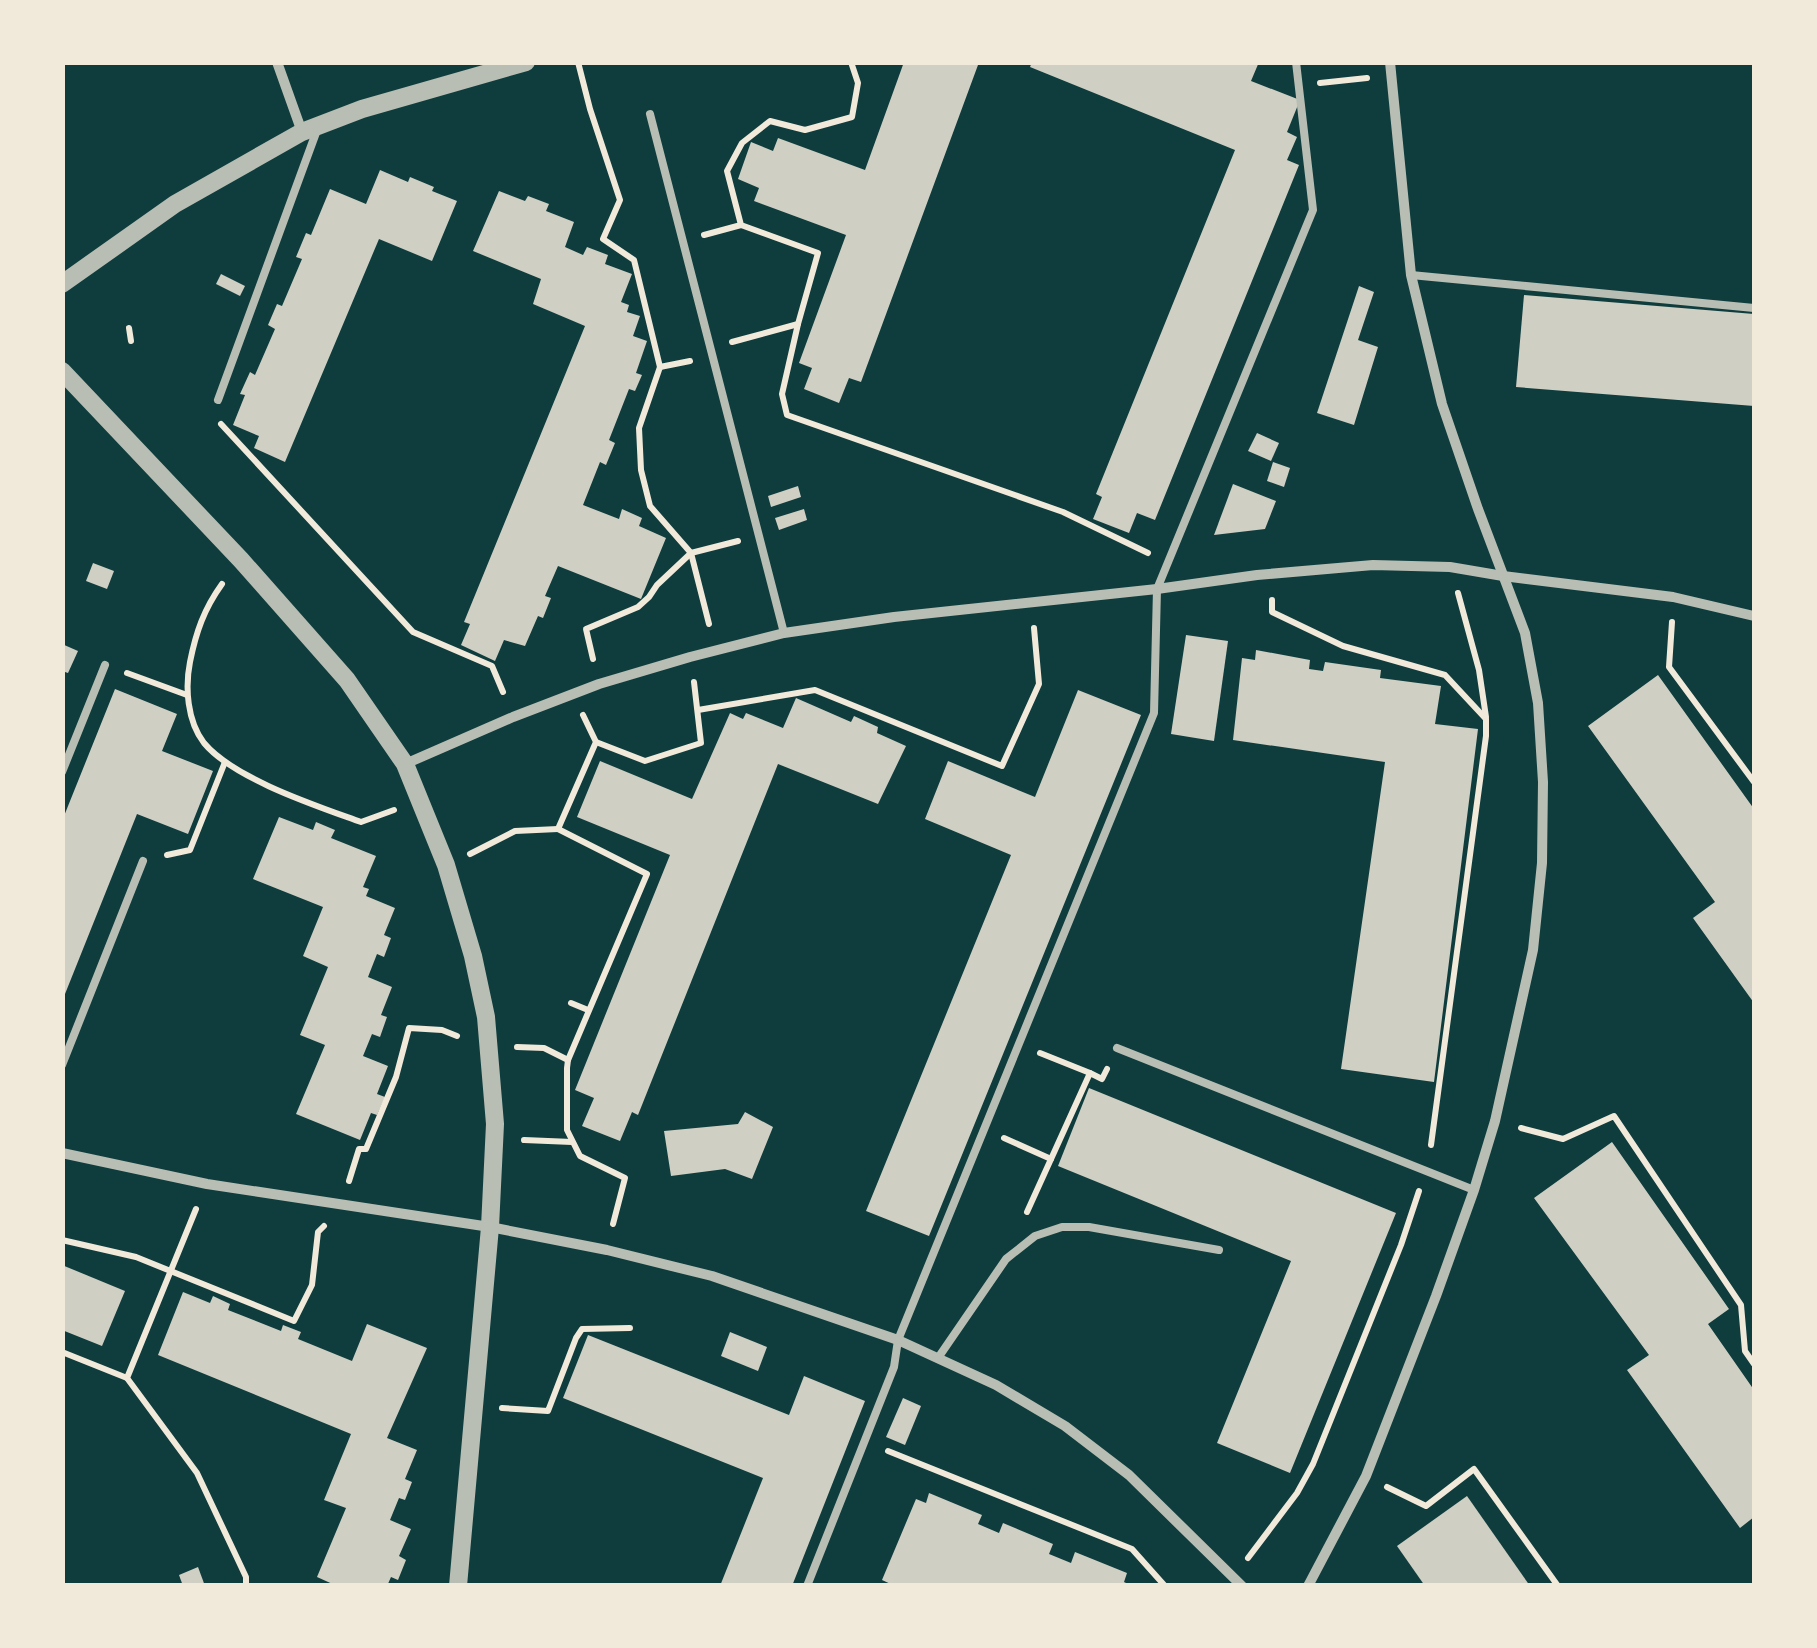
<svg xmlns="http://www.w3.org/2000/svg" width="1817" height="1648" font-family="Quicksand,sans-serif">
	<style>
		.building { fill: #cfcfc3 }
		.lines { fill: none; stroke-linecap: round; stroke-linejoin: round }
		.path { stroke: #f1e9da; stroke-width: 6 }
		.service { stroke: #b8beb3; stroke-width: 8 }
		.minor { stroke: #b8beb3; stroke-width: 10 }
		.tertiary { stroke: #b8beb3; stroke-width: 18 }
	</style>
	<rect width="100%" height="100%" fill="#0f3d3e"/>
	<g class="building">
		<path d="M 904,62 L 970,62 L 978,65 L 861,382 L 849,378 L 839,403 L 804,389 L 812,368 L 799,363 L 846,235 L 754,201 L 759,188 L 738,179 L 751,142 L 773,151 L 778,138 L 865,170 Z"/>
		<path d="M 1032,62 L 1259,62 L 1251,81 L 1300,100 L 1287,132 L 1297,137 L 1287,160 L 1299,165 L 1155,520 L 1137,513 L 1129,533 L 1093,519 L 1102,497 L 1096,494 L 1235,150 L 1030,67 Z"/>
		<path d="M 380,170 L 408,182 L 410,177 L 434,187 L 432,191 L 457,201 L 432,261 L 379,239 L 285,462 L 254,448 L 259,436 L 233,425 L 245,395 L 240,394 L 250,372 L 255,375 L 275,329 L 268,325 L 277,304 L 282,306 L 302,259 L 296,257 L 306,233 L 311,235 L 330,189 L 366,204 Z"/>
		<path d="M 499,191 L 525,201 L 528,196 L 549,204 L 546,211 L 574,222 L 565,247 L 583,255 L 587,247 L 608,255 L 605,264 L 632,274 L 621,302 L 629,305 L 627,312 L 640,316 L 633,336 L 647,341 L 636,373 L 642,375 L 635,391 L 629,389 L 609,440 L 615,443 L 606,465 L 600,462 L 583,505 L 619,519 L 622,509 L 642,518 L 639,526 L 666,538 L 641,599 L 558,566 L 545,596 L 551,598 L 543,618 L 538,616 L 525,646 L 504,640 L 495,661 L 461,645 L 470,624 L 464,622 L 585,326 L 533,304 L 541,279 L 473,251 Z"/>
		<path d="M 221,274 L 245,286 L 240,296 L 216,284 Z"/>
		<path d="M 1359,286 L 1374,292 L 1358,340 L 1378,347 L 1354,425 L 1317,413 Z"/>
		<path d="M 1524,295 L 1754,314 L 1754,406 L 1516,387 Z"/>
		<path d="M 1257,433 L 1279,443 L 1271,461 L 1248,451 Z"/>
		<path d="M 1273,462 L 1290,468 L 1284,487 L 1267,481 Z"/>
		<path d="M 1233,484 L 1276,501 L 1265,529 L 1214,535 Z"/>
		<path d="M 798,486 L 801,497 L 771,507 L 768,496 Z"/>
		<path d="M 804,509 L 807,520 L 779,530 L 775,518 Z"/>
		<path d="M 93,563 L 114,571 L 107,589 L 86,581 Z"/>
		<path d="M 1186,635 L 1228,641 L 1214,741 L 1171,734 Z"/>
		<path d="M 62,644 L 78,651 L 68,673 L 62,671 Z"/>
		<path d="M 1256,650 L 1310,660 L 1309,669 L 1323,671 L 1325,662 L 1381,670 L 1380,678 L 1441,686 L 1435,724 L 1478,729 L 1434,1082 L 1341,1069 L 1385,762 L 1233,740 L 1242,658 L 1255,660 Z"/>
		<path d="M 1658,675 L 1754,809 L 1754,1003 L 1693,918 L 1715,902 L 1588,726 Z"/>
		<path d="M 115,689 L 177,714 L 162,751 L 213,771 L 188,834 L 137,814 L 63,999 L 62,821 Z"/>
		<path d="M 1078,690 L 1141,715 L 929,1236 L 866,1211 L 1011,855 L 925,819 L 948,761 L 1035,797 Z"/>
		<path d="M 796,698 L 851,722 L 854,716 L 878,727 L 877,733 L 906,746 L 878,804 L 778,764 L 638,1115 L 632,1112 L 620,1141 L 582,1126 L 594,1098 L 575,1090 L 670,855 L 577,817 L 600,761 L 692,799 L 730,713 L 743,719 L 746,713 L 783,728 Z"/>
		<path d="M 279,817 L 313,830 L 316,822 L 335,830 L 331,838 L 376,856 L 363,887 L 369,889 L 366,896 L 395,908 L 384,935 L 391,938 L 384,957 L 377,954 L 368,977 L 392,987 L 381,1015 L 387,1017 L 380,1037 L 372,1034 L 363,1056 L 388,1066 L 377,1094 L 385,1097 L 377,1115 L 371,1113 L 360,1140 L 296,1114 L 325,1045 L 300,1035 L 328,967 L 303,956 L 323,907 L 253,879 Z"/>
		<path d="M 1089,1088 L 1396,1213 L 1290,1473 L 1217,1443 L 1291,1261 L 1058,1166 Z"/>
		<path d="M 745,1112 L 773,1127 L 752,1179 L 725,1169 L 671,1176 L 664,1131 L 738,1124 Z"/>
		<path d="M 1612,1142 L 1729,1309 L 1708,1324 L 1754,1390 L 1754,1517 L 1740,1528 L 1627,1370 L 1649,1355 L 1534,1198 Z"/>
		<path d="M 62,1265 L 125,1291 L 102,1346 L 62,1330 Z"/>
		<path d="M 183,1292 L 210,1303 L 213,1296 L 230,1304 L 228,1310 L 281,1331 L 283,1325 L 301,1332 L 298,1339 L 352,1361 L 367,1324 L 427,1348 L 387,1438 L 417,1450 L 405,1479 L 412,1482 L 405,1500 L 399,1498 L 390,1520 L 411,1529 L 399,1556 L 406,1560 L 398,1580 L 391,1577 L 387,1586 L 337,1586 L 317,1577 L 346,1508 L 324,1500 L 351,1434 L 158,1355 Z"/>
		<path d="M 730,1332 L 767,1347 L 758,1371 L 721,1356 Z"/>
		<path d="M 588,1335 L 789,1415 L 804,1376 L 865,1401 L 792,1586 L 720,1586 L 763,1478 L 563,1398 Z"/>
		<path d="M 903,1398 L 921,1406 L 905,1445 L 886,1437 Z"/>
		<path d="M 929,1493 L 982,1515 L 978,1524 L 999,1533 L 1003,1523 L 1053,1544 L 1049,1554 L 1071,1563 L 1075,1552 L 1127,1573 L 1124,1582 L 1132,1586 L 895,1586 L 882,1580 L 916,1499 L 926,1503 Z"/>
		<path d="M 1467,1496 L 1530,1586 L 1425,1586 L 1397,1546 Z"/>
		<path d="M 198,1567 L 205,1586 L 183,1586 L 179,1575 Z"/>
	</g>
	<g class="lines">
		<g class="path">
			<path d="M 578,62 L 590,109 L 620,200 L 603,239 L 634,260 L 660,367 L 639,428 L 641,470 L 650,506 L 691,553 L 709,624"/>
			<path d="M 1320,83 L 1367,78"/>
			<path d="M 704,235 L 741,225"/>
			<path d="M 798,324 L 782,394 L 787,415 L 1063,512 L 1148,553"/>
			<path d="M 129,328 L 131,341"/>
			<path d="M 732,342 L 798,324 L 818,253 L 741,225 L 727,171 L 742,143 L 770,121 L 805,130 L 852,117 L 858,83 L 851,62"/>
			<path d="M 660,367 L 690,361"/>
			<path d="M 221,424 L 413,632 L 492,666 L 503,692"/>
			<path d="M 222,584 C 204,609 196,632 190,662 C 185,687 187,721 204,743 C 234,779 317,806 361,822 L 394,810"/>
			<path d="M 1458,593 L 1479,670 L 1486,717"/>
			<path d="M 1272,600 L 1272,612 L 1343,646 L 1445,675 L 1486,719 L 1486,736 L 1431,1145"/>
			<path d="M 1672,622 L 1669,667 L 1754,782"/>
			<path d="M 593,659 L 586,629 L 638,607 L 649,597 L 657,585 L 691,553 L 738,541"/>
			<path d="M 127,673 L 187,695"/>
			<path d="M 698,710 L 815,690 L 1002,766 L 1039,684 L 1034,628"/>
			<path d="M 583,715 L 596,742 L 558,829 L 647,874 L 568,1060 L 567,1068 L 567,1130 L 580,1156 L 625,1178 L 613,1224"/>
			<path d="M 596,742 L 645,761 L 701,743 L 694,682"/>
			<path d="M 470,854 L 515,831 L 558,829"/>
			<path d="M 167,855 L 190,850 L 225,762"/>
			<path d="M 571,1003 L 588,1010"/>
			<path d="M 517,1047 L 544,1048 L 568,1060"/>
			<path d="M 1040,1053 L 1090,1073"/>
			<path d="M 1521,1128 L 1563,1139 L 1614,1116 L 1741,1305 L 1745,1351 L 1754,1364"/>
			<path d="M 1004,1138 L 1051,1159"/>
			<path d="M 524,1140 L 572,1142"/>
			<path d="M 349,1181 L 359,1149 L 366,1149 L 396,1077 L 409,1028 L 442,1030 L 457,1036"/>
			<path d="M 196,1209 L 127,1378 L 197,1473 L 246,1577 L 246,1586"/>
			<path d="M 1027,1212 L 1090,1073 L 1102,1079 L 1107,1069"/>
			<path d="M 62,1240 L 136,1257 L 294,1321 L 312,1285 L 318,1232 L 324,1226"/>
			<path d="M 62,1352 L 127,1378"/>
			<path d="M 502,1408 L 548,1411 L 576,1338 L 582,1329 L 630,1328"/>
			<path d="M 888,1451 L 1132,1549 L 1165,1586"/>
			<path d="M 1387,1487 L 1426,1506 L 1474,1469 L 1558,1586"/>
			<path d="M 1248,1558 L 1297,1493 L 1313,1464 L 1401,1245 L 1419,1191"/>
		</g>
		<g class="service">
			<path d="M 650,114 L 784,633"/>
			<path d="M 1411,275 L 1754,308"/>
			<path d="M 218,400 L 317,130"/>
			<path d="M 62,772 L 105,665"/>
			<path d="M 1117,1048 L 1474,1190"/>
			<path d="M 62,1065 L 143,861"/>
			<path d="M 938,1358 L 1006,1259 L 1035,1236 L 1062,1227 L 1089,1227 L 1219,1250"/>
			<path d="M 807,1586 L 894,1367 L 898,1340 L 1154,713 L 1157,589 L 1313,210 L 1296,62"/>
		</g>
		<g class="minor">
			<path d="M 277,62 L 302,132"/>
			<path d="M 405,764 L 513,717 L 599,684 L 690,657 L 784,633 L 894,617 L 1157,589 L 1257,575 L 1373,565 L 1450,567 L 1503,576 L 1673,597 L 1754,616"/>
			<path d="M 62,1153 L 207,1184 L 490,1227 L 607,1250 L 712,1276 L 898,1340 L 996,1385 L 1065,1426 L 1129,1475 L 1242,1586"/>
			<path d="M 1308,1586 L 1366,1476 L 1436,1296 L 1474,1190 L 1495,1121 L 1533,950 L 1542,863 L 1543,782 L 1538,703 L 1525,633 L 1478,509 L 1442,404 L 1411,275 L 1390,62"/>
		</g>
		<g class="tertiary">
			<path d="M 62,284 L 175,204 L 302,132 L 362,109 L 526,62"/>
			<path d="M 62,371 L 241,560 L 347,680 L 405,764 L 446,865 L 473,956 L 486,1017 L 495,1124 L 490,1227 L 458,1586"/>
		</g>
	</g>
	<rect width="1817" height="1648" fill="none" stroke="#f1e9da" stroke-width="130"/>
</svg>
